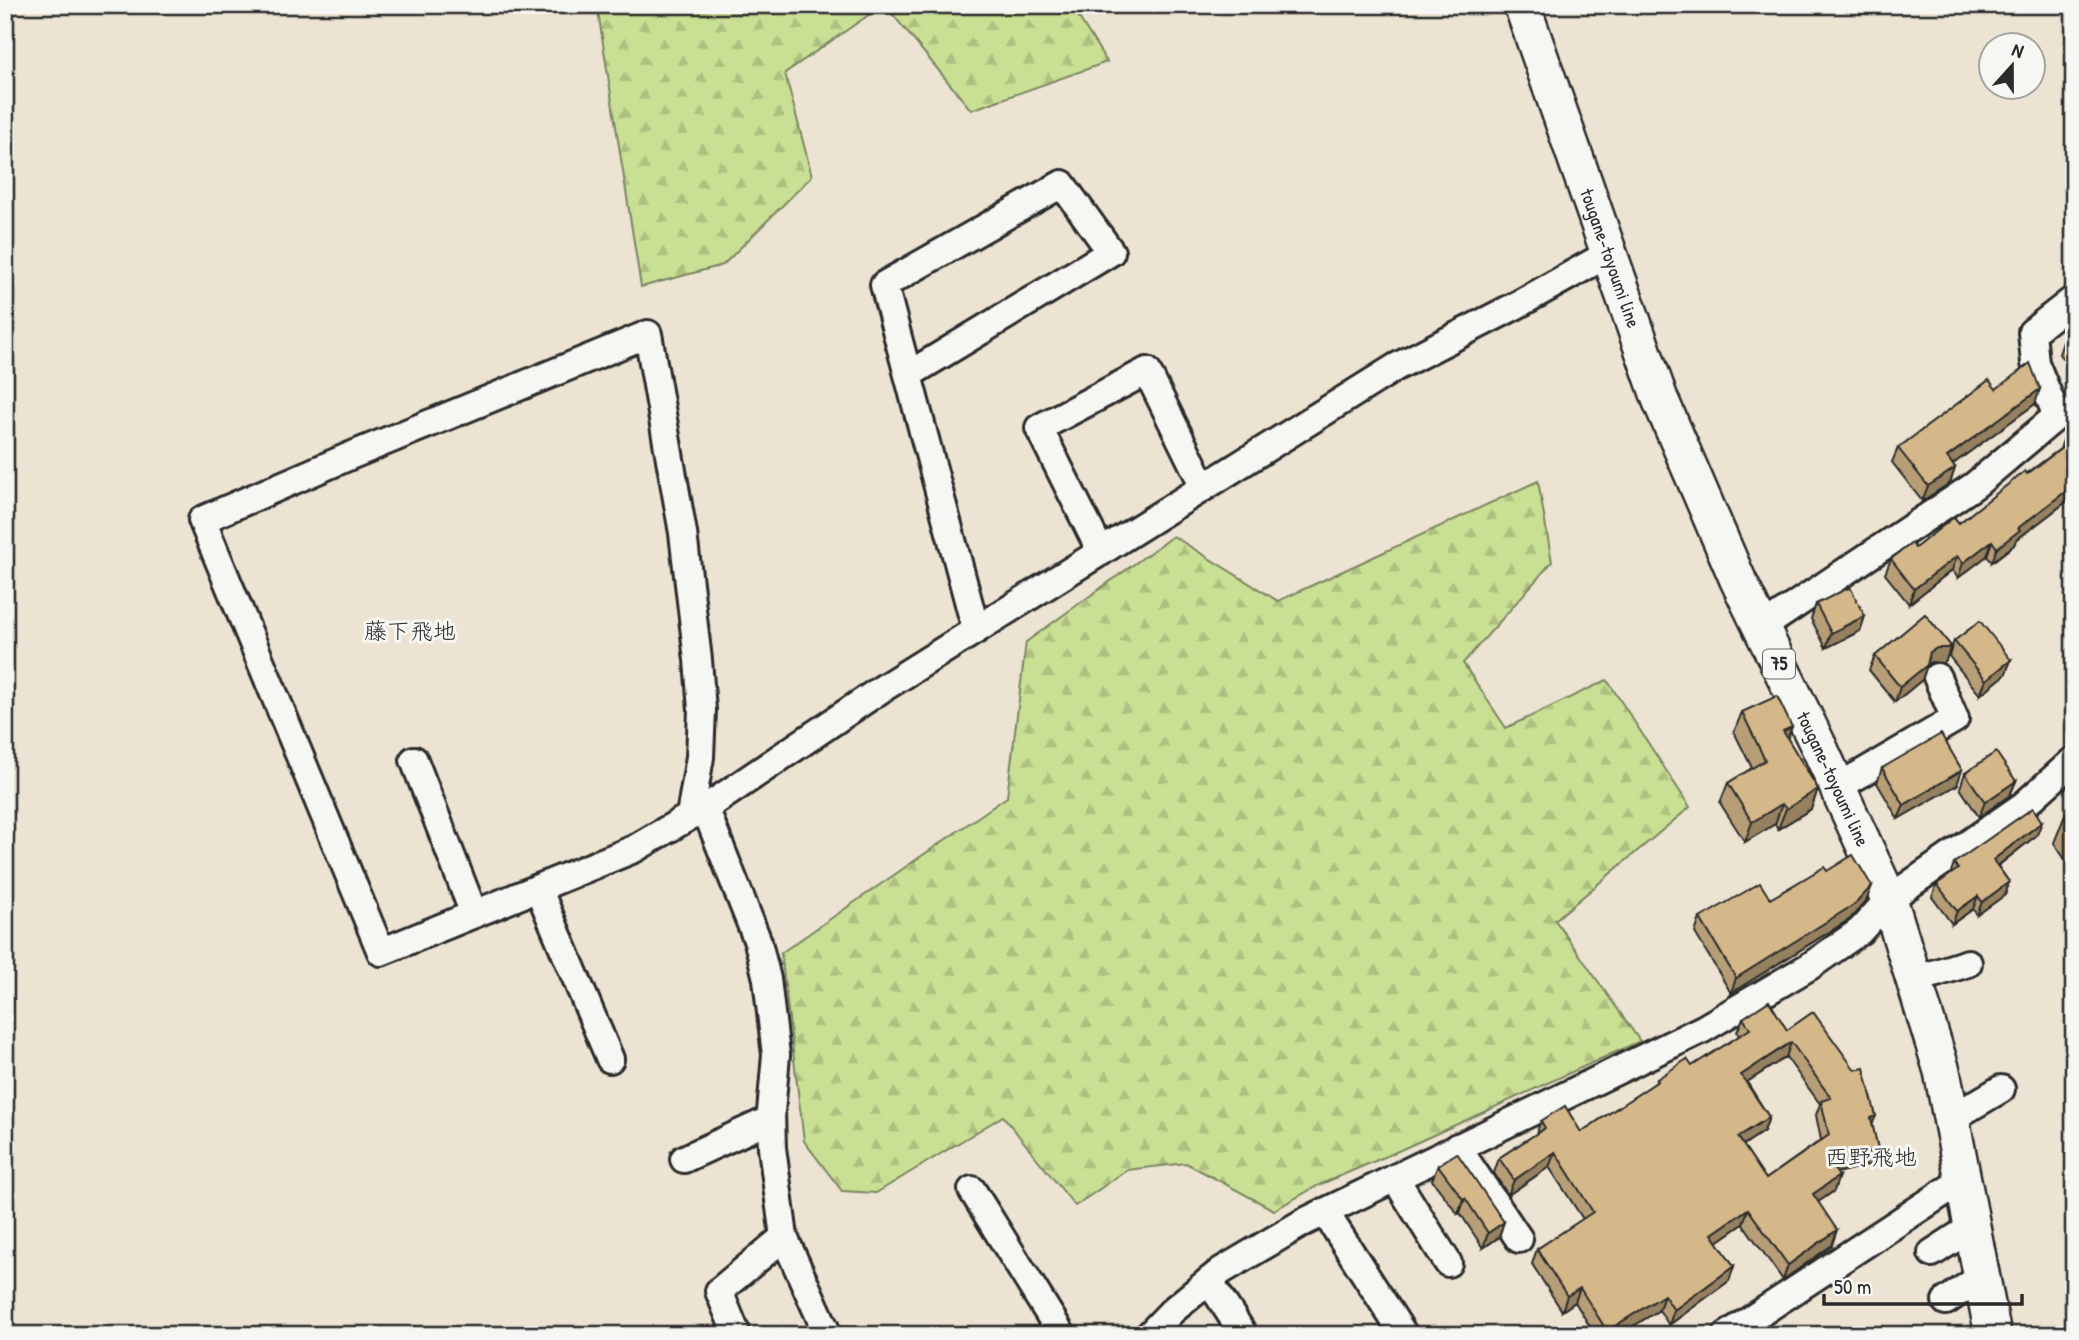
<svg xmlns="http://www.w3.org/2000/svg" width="2079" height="1340" font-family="'Patrick Hand','Klee One',sans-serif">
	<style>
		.forest { fill: url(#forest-firs); stroke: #7a8560; stroke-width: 2 }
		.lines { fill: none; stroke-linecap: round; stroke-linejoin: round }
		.minor-casing { stroke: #2b2b2b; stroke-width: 32 }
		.major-casing { stroke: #2b2b2b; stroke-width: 40 }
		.minor { stroke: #f6f6f2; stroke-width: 26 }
		.major { stroke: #f6f6f2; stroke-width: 35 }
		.wall { fill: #b79e77; stroke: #2b2b2b; stroke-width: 2; fill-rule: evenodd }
		.shaded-wall { fill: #958161; stroke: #2b2b2b; stroke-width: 2 }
		.building { fill: #d5b88a; stroke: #2b2b2b; stroke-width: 2; fill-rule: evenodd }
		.labels { text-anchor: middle; stroke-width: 6; stroke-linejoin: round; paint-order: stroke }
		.shield { fill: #f6f6f2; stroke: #686867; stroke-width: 2 }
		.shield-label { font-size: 18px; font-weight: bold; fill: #2b2b2b }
		.street-label { font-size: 19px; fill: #2b2b2b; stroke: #f6f6f2 }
		.quarter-label { font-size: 23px; fill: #2b2b2b; stroke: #f6f6f2 }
	</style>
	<defs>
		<pattern id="forest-firs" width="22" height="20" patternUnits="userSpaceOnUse" patternTransform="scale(1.75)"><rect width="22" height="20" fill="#c9df94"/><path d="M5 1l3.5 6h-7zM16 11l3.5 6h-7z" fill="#adc080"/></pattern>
	</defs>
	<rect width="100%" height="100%" fill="#ece3d3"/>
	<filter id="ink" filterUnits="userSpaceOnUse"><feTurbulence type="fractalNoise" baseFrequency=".0143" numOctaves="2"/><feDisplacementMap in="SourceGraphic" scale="14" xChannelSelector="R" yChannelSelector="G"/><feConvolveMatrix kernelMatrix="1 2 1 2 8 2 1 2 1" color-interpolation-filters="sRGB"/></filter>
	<g filter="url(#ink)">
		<g class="forest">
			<path d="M 597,5 L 883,5 L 785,73 L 812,176 L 723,265 L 641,287 Z"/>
			<path d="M 885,5 L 1071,5 L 1107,62 L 971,110 Z"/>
			<path d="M 1538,481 L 1552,562 L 1463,663 L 1506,728 L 1607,680 L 1690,807 L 1555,920 L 1640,1041 L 1396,1152 L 1319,1185 L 1274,1210 L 1186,1163 L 1127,1170 L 1075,1206 L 1003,1116 L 876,1193 L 842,1191 L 804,1141 L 781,953 L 1007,797 L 1026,642 L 1173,536 L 1278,601 Z"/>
		</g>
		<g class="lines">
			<g class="minor-casing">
				<g id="minor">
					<path d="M 908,375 L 1111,252 L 1062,184 L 884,285 L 976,630"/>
					<path d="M 1101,552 L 1039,428 L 1147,371 L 1204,487"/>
					<path d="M 1761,628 L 1975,485 L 2057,416 L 2035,363 L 2032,332 L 2074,299"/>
					<path d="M 414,760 L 474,914"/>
					<path d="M 1838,787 L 1955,719 L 1937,677"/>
					<path d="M 705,808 L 758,942 L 767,979 L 776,1055 L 771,1112 L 772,1148 L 784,1237 L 828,1335"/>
					<path d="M 690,816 L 700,757 L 702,710 L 698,660 L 683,533 L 648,334 L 350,456 L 202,520 L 381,952 L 634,849 L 716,801 L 880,690 L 1396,367 L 1517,305 L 1608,254"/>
					<path d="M 538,888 L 610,1059"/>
					<path d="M 1914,980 L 1968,963"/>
					<path d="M 1952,1118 L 2001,1089"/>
					<path d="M 1457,1147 L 1519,1239"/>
					<path d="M 684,1159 L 771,1119"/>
					<path d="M 1395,1178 L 1448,1263"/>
					<path d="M 972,1190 L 1062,1335"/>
					<path d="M 1325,1212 L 1404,1335"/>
					<path d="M 1932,1253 L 1972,1227"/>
					<path d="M 1209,1281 L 1244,1335"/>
					<path d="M 1946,1301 L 1982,1276"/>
					<path d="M 737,1335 L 719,1291 L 784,1237"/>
					<path d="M 1149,1335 L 1173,1310 L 1221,1271 L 1304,1222 L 1703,1029 L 1810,966 L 1860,931 L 1889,899 L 2024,805 L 2074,760"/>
					<path d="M 1727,1335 L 1964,1179"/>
				</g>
			</g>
			<g class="major-casing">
				<g id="major">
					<path id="s1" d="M 1522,5 L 1660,399 L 1738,580 L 1820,749 L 1889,899 L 1942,1071 L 1993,1335"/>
				</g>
			</g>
			<use href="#minor" class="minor"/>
			<use href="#major" class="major"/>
		</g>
		<g class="wall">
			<path d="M 2074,332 L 2074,373 L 2059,354 L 2064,339 Z"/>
			<path d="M 1996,389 L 2035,404 L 1953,464 L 1955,468 L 1950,483 L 1922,501 L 1892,462 L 1898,448 Z"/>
			<path d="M 2074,427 L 2074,496 L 2016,540 L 2014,545 L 1992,562 L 1987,556 L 1958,578 L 1952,570 L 1909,604 L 1885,574 L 1891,559 L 1915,548 L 1959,523 L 2060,449 L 2065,434 Z"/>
			<path d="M 1816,604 L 1865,616 L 1860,631 L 1826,648 L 1811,619 Z"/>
			<path d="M 1954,641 L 2011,660 L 2005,675 L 1980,695 L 1949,656 Z"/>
			<path d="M 1951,646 L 1946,660 L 1943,663 L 1931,662 L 1927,665 L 1922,680 L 1895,702 L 1869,670 L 1875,656 Z"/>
			<path d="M 1742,712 L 1787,738 L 1818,789 L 1811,809 L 1778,829 L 1775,824 L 1745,842 L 1720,803 L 1728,783 L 1752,768 L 1734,732 Z"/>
			<path d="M 1882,768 L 1957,785 L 1898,819 L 1877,783 Z"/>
			<path d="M 1965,773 L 2016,781 L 2010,795 L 1979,817 L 1960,788 Z"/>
			<path d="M 2074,809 L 2074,873 L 2054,843 L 2065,815 Z"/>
			<path d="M 2037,835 L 1998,866 L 2009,882 L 2005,895 L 1977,915 L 1973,909 L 1952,924 L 1932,897 L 1937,884 L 1950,875 L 1954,863 Z"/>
			<path d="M 1827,871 L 1866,901 L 1850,919 L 1731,993 L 1695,933 L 1700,918 L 1770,899 Z"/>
			<path d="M 1743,1018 L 1787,1030 L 1876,1116 L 1872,1125 L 1878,1149 L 1873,1164 L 1836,1173 L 1834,1191 L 1818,1202 L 1832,1245 L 1783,1280 L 1743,1224 L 1717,1242 L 1734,1266 L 1729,1281 L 1669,1325 L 1659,1310 L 1619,1335 L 1595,1335 L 1575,1302 L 1562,1311 L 1532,1264 L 1537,1249 L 1583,1219 L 1549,1167 L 1508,1195 L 1494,1173 L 1499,1158 L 1536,1134 L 1541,1121 L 1581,1132 L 1655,1083 L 1657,1079 L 1692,1066 L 1739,1036 L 1737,1032 ZM 1786,1057 L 1820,1104 L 1816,1115 L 1821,1140 L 1766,1179 L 1743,1145 L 1764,1131 L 1769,1117 L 1747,1082 Z"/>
			<path d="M 1438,1165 L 1499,1237 L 1483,1248 L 1460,1213 L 1458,1214 L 1432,1180 Z"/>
		</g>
		<g class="shaded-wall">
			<path d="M 2040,389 L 2035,404 L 1942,472 L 1947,457 Z"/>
			<path d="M 1955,468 L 1950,483 L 1922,501 L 1928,486 Z"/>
			<path d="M 2074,485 L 2074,496 L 2016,540 L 2014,545 L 1992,562 L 1997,548 L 2018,528 Z"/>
			<path d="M 1992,541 L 1987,556 L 1958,578 L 1963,563 Z"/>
			<path d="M 1957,556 L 1952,570 L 1909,604 L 1914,589 Z"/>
			<path d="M 1865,616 L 1860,631 L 1826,648 L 1831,633 Z"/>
			<path d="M 1951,646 L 1946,660 L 1943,663 L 1931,662 L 1927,665 L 1922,680 L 1895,702 L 1900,687 L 1930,652 L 1937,648 Z"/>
			<path d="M 2011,660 L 2005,675 L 1980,695 L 1986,680 Z"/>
			<path d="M 1792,727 L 1784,747 L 1783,731 Z"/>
			<path d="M 1962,770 L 1957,785 L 1898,819 L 1904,805 Z"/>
			<path d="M 2016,781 L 2010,795 L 1979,817 L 1985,802 Z"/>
			<path d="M 1818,789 L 1811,809 L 1778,829 L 1786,809 Z"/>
			<path d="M 1782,804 L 1775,824 L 1745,842 L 1752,822 Z"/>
			<path d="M 2042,822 L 2037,835 L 1988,873 L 1993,860 Z"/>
			<path d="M 2009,882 L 2005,895 L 1977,915 L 1982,902 Z"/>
			<path d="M 1872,886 L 1866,901 L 1850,919 L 1731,993 L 1736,978 Z"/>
			<path d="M 1978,896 L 1973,909 L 1952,924 L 1957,911 Z"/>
			<path d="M 1791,1042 L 1786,1057 L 1736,1089 L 1741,1075 Z"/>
			<path d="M 1769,1117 L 1764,1131 L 1733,1152 L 1738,1137 Z"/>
			<path d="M 1878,1149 L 1873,1164 L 1823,1176 L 1828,1161 Z"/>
			<path d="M 1555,1152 L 1549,1167 L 1508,1195 L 1514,1180 Z"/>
			<path d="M 1839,1176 L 1834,1191 L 1808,1209 L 1813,1194 Z"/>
			<path d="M 1465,1198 L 1460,1213 L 1458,1214 L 1463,1199 Z"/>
			<path d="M 1748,1209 L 1743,1224 L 1707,1249 L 1712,1234 Z"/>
			<path d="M 1504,1222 L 1499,1237 L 1483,1248 L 1488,1233 Z"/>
			<path d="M 1837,1230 L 1832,1245 L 1783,1280 L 1788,1265 Z"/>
			<path d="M 1734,1266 L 1729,1281 L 1669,1325 L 1674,1310 Z"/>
			<path d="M 1580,1288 L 1575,1302 L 1562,1311 L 1567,1296 Z"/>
			<path d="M 1664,1295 L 1659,1310 L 1619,1335 L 1605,1335 L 1607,1331 Z"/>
		</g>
		<g class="building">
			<path d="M 2074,332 L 2074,351 L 2064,339 Z"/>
			<path d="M 2030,363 L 2040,389 L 1947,457 L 1955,468 L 1928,486 L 1898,448 L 1989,380 L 1996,389 Z"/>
			<path d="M 2074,427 L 2074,485 L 2018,528 L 2020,530 L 1997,548 L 1992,541 L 1963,563 L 1957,556 L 1914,589 L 1891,559 L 1912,543 L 1915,548 L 1954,517 L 1959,523 L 2025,471 L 2027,474 L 2071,441 L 2065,434 Z"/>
			<path d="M 1850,587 L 1865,616 L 1831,633 L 1816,604 Z"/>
			<path d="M 1925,614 L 1951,646 L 1948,648 L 1937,648 L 1930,652 L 1927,665 L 1900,687 L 1875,656 Z"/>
			<path d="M 1980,621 L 2011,660 L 1986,680 L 1954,641 Z"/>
			<path d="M 1777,696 L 1792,727 L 1783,731 L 1818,789 L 1786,809 L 1782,804 L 1752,822 L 1728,783 L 1765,760 L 1742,712 Z"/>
			<path d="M 1941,734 L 1962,770 L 1904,805 L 1882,768 Z"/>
			<path d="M 1996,752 L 2016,781 L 1985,802 L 1965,773 Z"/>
			<path d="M 2033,808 L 2042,822 L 1993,860 L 2009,882 L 1982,902 L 1978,896 L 1957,911 L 1937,884 L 1958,869 L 1954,863 Z"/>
			<path d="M 2074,809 L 2074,828 L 2065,815 Z"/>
			<path d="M 1853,855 L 1872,886 L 1855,904 L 1736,978 L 1700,918 L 1760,883 L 1770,899 L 1824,867 L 1827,871 Z"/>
			<path d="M 1769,1001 L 1787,1030 L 1813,1012 L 1855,1070 L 1864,1068 L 1876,1116 L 1871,1118 L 1878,1149 L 1828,1161 L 1839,1176 L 1813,1194 L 1837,1230 L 1788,1265 L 1748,1209 L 1712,1234 L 1734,1266 L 1674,1310 L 1664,1295 L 1607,1331 L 1580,1288 L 1567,1296 L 1537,1249 L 1593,1212 L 1555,1152 L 1514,1180 L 1499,1158 L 1545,1128 L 1541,1121 L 1565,1106 L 1581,1132 L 1658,1081 L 1657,1079 L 1687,1059 L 1692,1066 L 1750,1029 L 1743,1018 ZM 1791,1042 L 1831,1098 L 1821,1101 L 1829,1135 L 1766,1179 L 1738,1137 L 1769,1117 L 1741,1075 Z"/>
			<path d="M 1457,1153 L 1504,1222 L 1488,1233 L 1465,1198 L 1463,1199 L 1438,1165 Z"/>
		</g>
	</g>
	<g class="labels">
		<rect class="shield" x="1763" y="649.5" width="32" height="29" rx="5"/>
		<g class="shield-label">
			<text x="1779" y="670">75</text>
		</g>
		<g class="street-label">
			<text dy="7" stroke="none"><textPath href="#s1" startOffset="268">tougane-toyoumi line</textPath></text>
			<text dy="7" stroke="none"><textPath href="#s1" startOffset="835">tougane-toyoumi line</textPath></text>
		</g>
		<g class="quarter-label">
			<text x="410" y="639">藤下飛地</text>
			<text x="1871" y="1165">西野飛地</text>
		</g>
	</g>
	<rect width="2079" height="1340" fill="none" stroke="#f6f6f2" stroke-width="28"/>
	<rect x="14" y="14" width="2051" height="1312" fill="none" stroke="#2b2b2b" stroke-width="2.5" filter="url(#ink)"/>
	<g transform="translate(2012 66) rotate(21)"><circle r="33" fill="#f6f6f2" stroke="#a5a5a2" stroke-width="2"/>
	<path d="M0-5L12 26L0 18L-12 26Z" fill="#2b2b2b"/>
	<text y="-10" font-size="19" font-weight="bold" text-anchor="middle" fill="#2b2b2b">N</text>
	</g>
	<path d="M1824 1294v10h198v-10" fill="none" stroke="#2b2b2b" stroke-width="3.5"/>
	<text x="1834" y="1294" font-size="21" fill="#2b2b2b" stroke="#f6f6f2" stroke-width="5" paint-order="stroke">50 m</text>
</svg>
